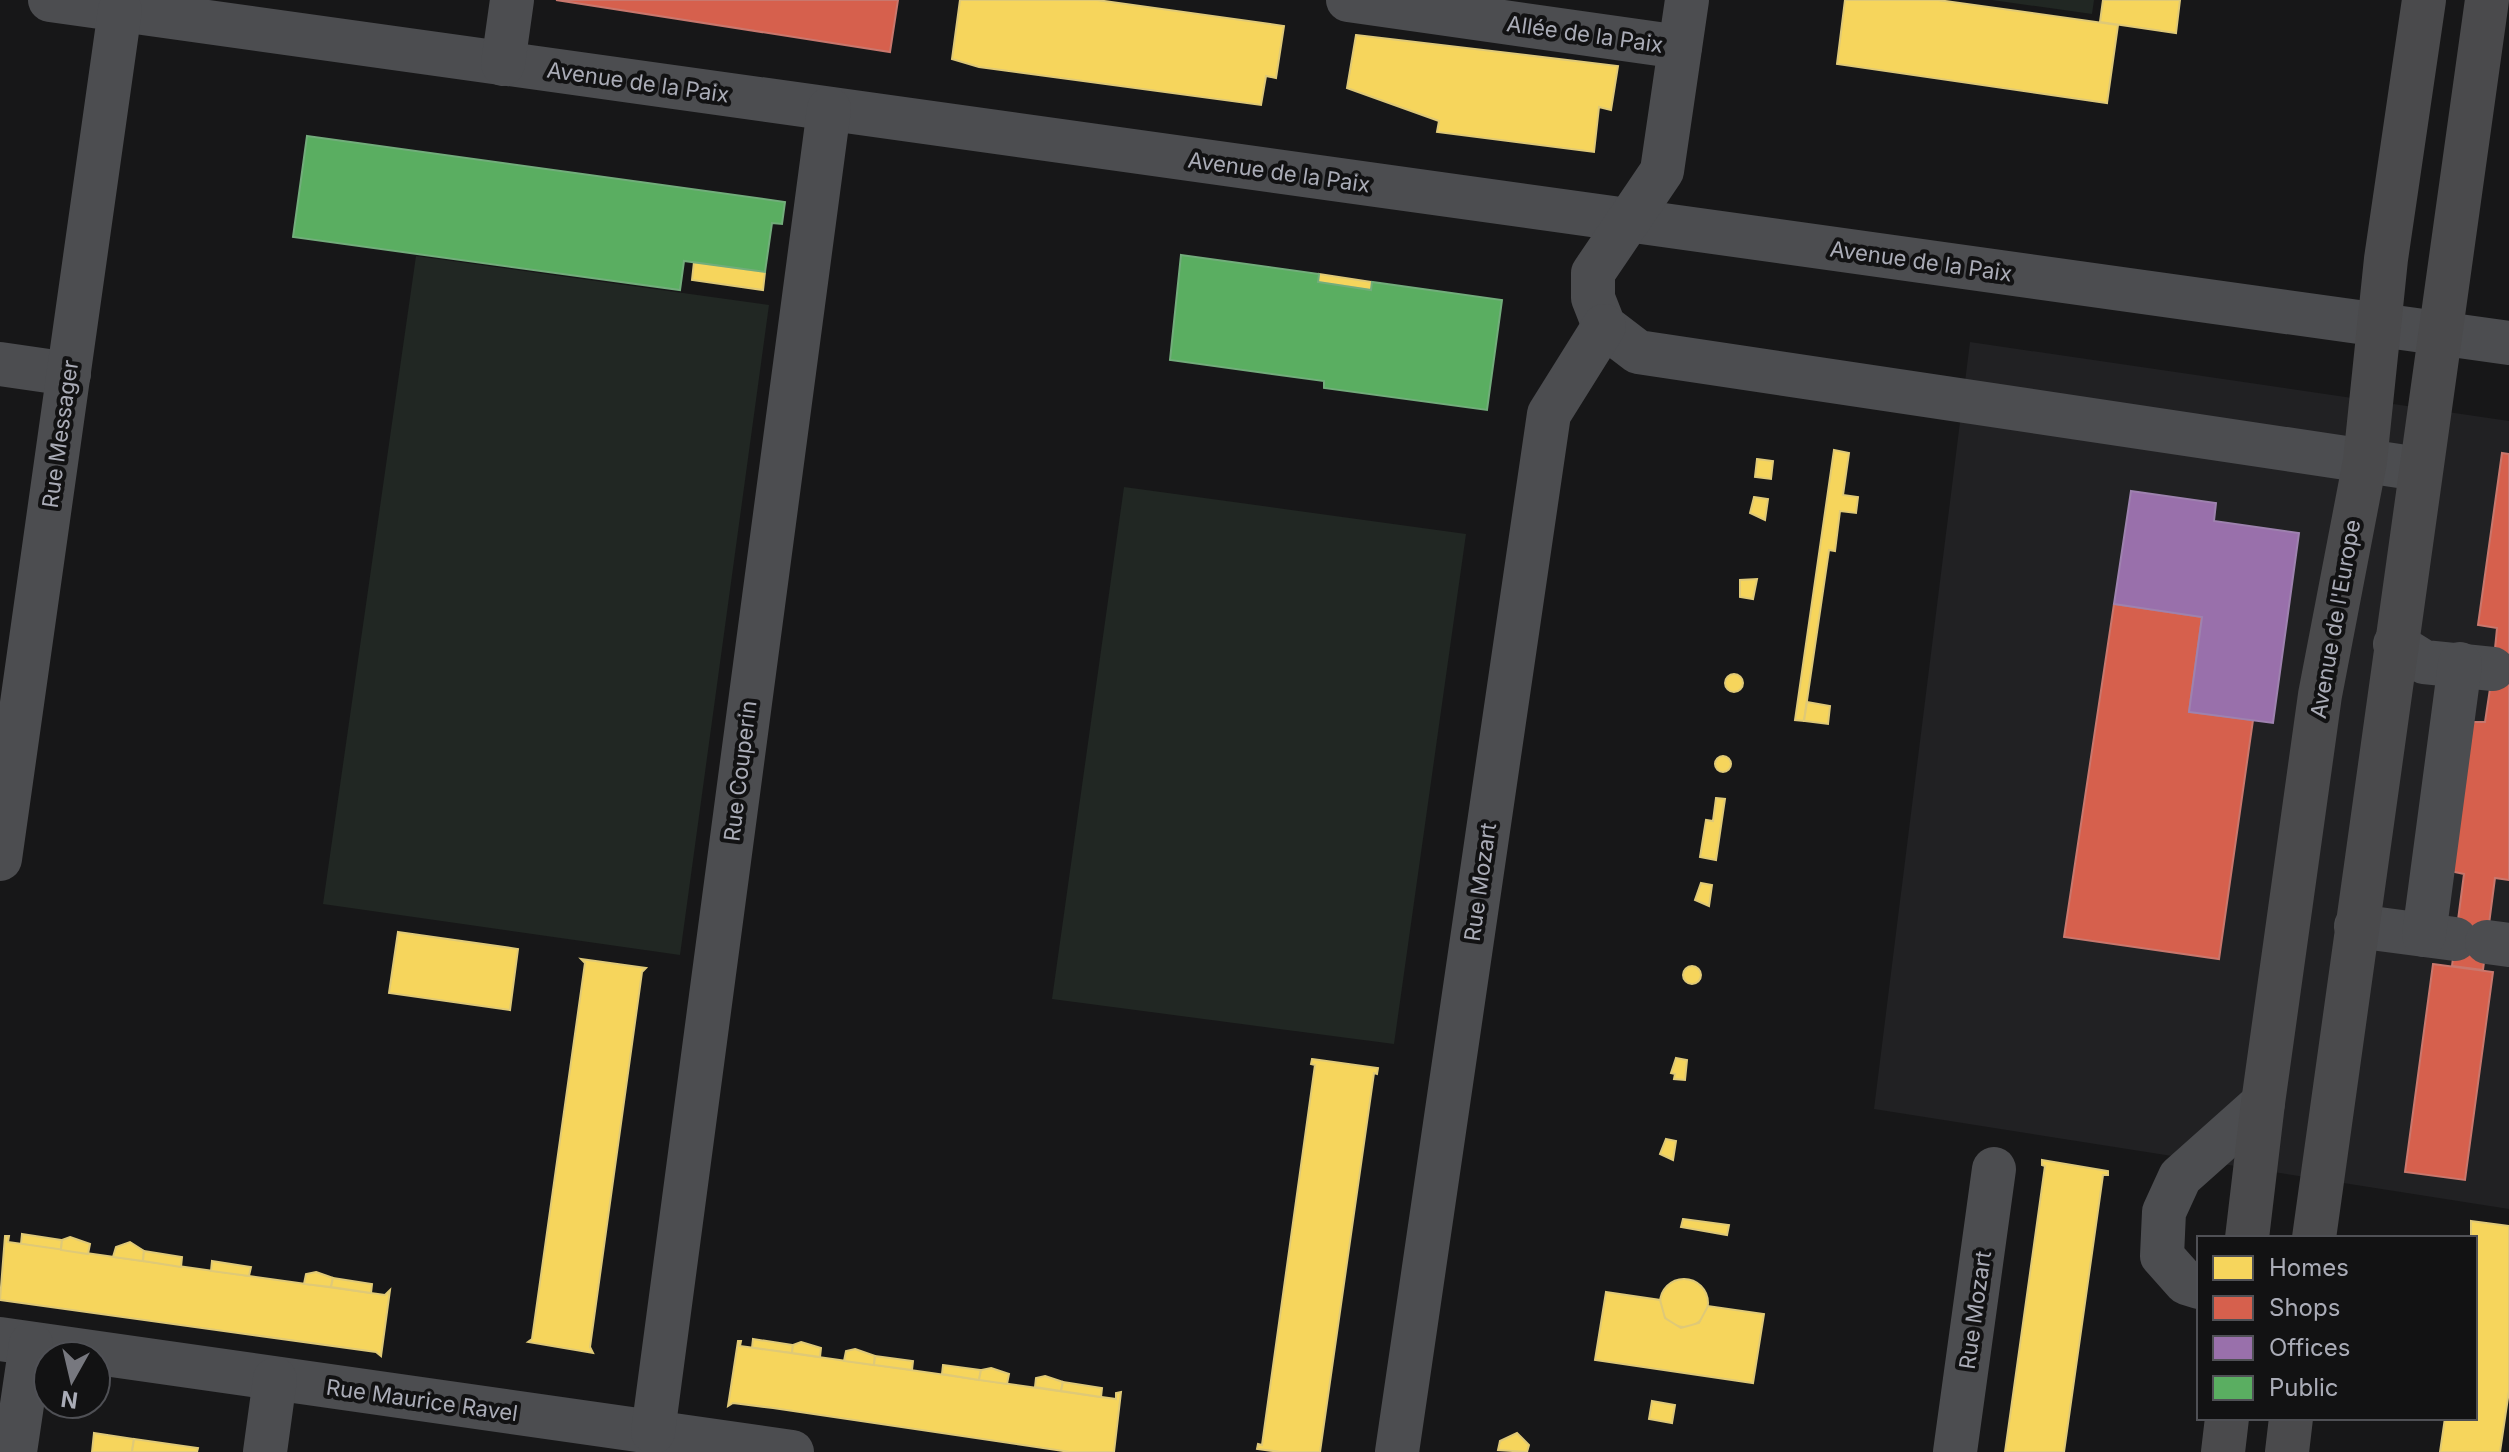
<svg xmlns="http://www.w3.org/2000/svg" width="2509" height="1452" font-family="Inter,sans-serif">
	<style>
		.built { fill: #212123 }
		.green { fill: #212723 }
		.homes { fill: #f6d55c; stroke: #dfc977; stroke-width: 2 }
		.shops { fill: #d6604d; stroke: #c9776d; stroke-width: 2 }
		.offices { fill: #9970ab; stroke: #9e82af; stroke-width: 2 }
		.public { fill: #5aae61; stroke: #72ad7b; stroke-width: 2 }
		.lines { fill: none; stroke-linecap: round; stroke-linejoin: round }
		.minor { stroke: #4c4d50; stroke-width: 44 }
		.major { stroke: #4a4a4c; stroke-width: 44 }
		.labels { text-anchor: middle; stroke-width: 8; stroke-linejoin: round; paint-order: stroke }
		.street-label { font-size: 22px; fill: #aaacb7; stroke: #121213 }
	</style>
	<rect width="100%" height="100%" fill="#171718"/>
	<path class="built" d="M 1970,342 L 2509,421 L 2509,1209 L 1874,1109 Z"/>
	<g class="green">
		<path d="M 1992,0 L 2094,0 L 2092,14 Z"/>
		<path d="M 416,256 L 769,305 L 680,955 L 323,904 Z"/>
		<path d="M 1124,487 L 1466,534 L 1394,1044 L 1052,999 Z"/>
	</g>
	<g class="homes">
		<path d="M 960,0 L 1097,0 L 1284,26 L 1276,78 L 1266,76 L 1261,105 L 979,67 L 952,59 Z"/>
		<path d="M 1845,0 L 1938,0 L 2118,25 L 2107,103 L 1837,64 Z"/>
		<path d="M 2103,0 L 2180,0 L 2176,33 L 2100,22 Z"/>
		<path d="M 1356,35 L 1618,66 L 1611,110 L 1599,107 L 1594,152 L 1437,132 L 1439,121 L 1347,88 Z"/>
		<path d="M 694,262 L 765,272 L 763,290 L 692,280 Z"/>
		<path d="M 1319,274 L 1372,282 L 1371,290 L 1318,282 Z"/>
		<path d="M 1834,450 L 1849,453 L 1843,495 L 1858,497 L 1856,513 L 1840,511 L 1835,551 L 1829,550 L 1804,721 L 1795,720 Z"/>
		<path d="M 1757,459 L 1773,461 L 1771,479 L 1755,477 Z"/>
		<path d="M 1754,497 L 1768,499 L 1765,520 L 1750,513 Z"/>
		<path d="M 1757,579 L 1753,599 L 1740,597 L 1740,580 Z"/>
		<circle cx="1734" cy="683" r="9"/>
		<path d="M 1807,702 L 1830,706 L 1828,724 L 1804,721 Z"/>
		<circle cx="1723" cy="764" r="8"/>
		<path d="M 1716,798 L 1725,799 L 1716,860 L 1700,857 L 1706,820 L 1713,821 Z"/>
		<path d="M 1701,883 L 1712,885 L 1709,906 L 1695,900 Z"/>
		<path d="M 398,932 L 518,949 L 510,1010 L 389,993 Z"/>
		<path d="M 581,959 L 646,968 L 642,972 L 590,1347 L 593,1353 L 528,1342 L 532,1339 L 585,963 Z"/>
		<circle cx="1692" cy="975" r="9"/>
		<path d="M 1676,1058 L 1687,1060 L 1685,1080 L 1674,1079 L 1675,1074 L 1671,1073 Z"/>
		<path d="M 1312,1059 L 1378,1068 L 1377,1074 L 1374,1073 L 1320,1452 L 1281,1452 L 1257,1449 L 1258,1444 L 1262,1445 L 1315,1065 L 1311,1064 Z"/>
		<path d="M 1666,1139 L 1676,1141 L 1673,1160 L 1660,1154 Z"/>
		<path d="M 2042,1160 L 2108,1171 L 2108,1175 L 2103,1175 L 2064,1452 L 2005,1452 L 2045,1166 L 2042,1165 Z"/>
		<path d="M 1683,1219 L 1729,1225 L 1727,1235 L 1681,1227 Z"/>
		<path d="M 2471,1221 L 2509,1226 L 2509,1391 L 2500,1452 L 2440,1452 L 2445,1418 L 2475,1418 L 2475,1238 L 2471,1238 Z"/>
		<path d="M 22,1234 L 62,1240 L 61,1250 L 21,1244 Z"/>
		<path d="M 5,1236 L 9,1236 L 8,1242 L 249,1276 L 385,1295 L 390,1290 L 381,1356 L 376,1352 L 0,1300 Z"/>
		<path d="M 70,1237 L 90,1244 L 88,1254 L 61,1250 L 62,1240 Z"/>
		<path d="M 130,1242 L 144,1251 L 143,1261 L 113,1257 L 116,1247 Z"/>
		<path d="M 144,1251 L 182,1257 L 181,1267 L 143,1261 Z"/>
		<path d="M 212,1261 L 251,1267 L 249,1276 L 211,1271 Z"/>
		<path d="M 316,1272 L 333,1278 L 331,1287 L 304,1284 L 306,1274 Z"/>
		<path d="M 333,1278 L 372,1284 L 371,1293 L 331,1287 Z"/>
		<circle cx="1684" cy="1303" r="24"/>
		<path d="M 1606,1292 L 1660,1300 L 1665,1318 L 1681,1328 L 1699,1323 L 1708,1306 L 1764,1314 L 1753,1383 L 1595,1360 Z"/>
		<path d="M 753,1339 L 793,1345 L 792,1353 L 752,1348 Z"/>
		<path d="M 738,1341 L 741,1341 L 740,1346 L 1116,1399 L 1116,1393 L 1121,1392 L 1114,1452 L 1070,1452 L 773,1408 L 733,1403 L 728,1406 Z"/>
		<path d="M 801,1342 L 821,1348 L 820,1357 L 792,1353 L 793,1345 Z"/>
		<path d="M 855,1349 L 875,1356 L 874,1365 L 844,1361 L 846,1351 Z"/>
		<path d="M 875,1356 L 913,1361 L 912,1370 L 874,1365 Z"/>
		<path d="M 943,1365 L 981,1370 L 979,1380 L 942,1374 Z"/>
		<path d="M 991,1368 L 1009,1374 L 1007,1384 L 979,1380 L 981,1370 Z"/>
		<path d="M 1045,1376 L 1063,1382 L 1061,1391 L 1035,1387 L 1036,1378 Z"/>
		<path d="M 1063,1382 L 1102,1388 L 1101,1397 L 1061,1391 Z"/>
		<path d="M 1652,1401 L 1675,1405 L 1672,1423 L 1649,1419 Z"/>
		<path d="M 94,1433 L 134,1439 L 132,1452 L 92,1452 Z"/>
		<path d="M 1517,1433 L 1529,1445 L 1527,1452 L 1498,1450 L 1500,1441 Z"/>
		<path d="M 134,1439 L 198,1448 L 197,1452 L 132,1452 Z"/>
	</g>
	<g class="shops">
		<path d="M 556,0 L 898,0 L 890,52 Z"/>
		<path d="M 2502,453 L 2509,454 L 2509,880 L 2495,878 L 2483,970 L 2452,966 L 2464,874 L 2450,871 L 2470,722 L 2485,722 L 2493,669 L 2497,628 L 2478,625 Z"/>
		<path d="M 2114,604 L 2202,617 L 2189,712 L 2253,720 L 2219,959 L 2064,937 Z"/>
		<path d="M 2433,964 L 2493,972 L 2465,1180 L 2405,1172 Z"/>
	</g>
	<path class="offices" d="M 2131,491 L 2216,503 L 2214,521 L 2299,533 L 2273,723 L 2189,712 L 2202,617 L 2114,604 Z"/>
	<g class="public">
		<path d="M 307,136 L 785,202 L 782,224 L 772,223 L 765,272 L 684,261 L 680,290 L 293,237 Z"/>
		<path d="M 1181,255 L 1319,274 L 1318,282 L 1371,290 L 1372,282 L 1502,300 L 1487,410 L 1324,388 L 1324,381 L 1170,360 Z"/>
	</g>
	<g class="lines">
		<g class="minor">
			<path d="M 50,0 L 2509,343"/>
			<path d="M 1348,0 L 1680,47"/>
			<path d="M 1687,0 L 1662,171 L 1593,273 L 1593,298 L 1604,326 L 1638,352 L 2419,469"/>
			<path d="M 503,64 L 512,0"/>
			<path d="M 0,364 L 69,374"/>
			<path d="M 2395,644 L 2424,662 L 2493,669"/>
			<path d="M 0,859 L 120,10"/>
			<path d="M 2356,926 L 2455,939"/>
			<path d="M 2424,935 L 2460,664"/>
			<path d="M 2487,942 L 2509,945"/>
			<path d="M 2199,1287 L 2186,1283 L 2162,1256 L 2164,1212 L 2180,1177 L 2263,1103"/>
			<path d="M 0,1339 L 792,1452"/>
			<path d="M 653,1432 L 829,109"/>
			<path d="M 15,1452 L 31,1344"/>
			<path d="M 265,1452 L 275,1379"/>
			<path d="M 1397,1452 L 1549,414 L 1604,326"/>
			<path d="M 1955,1452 L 1994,1169"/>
		</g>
		<g class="major">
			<path d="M 2247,1238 L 2263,1103 L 2320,695 L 2365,461 L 2386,259 L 2424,0"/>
			<path d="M 2314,1238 L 2487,0"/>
			<path d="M 2223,1452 L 2227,1418"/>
			<path d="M 2287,1452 L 2291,1418"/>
		</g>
	</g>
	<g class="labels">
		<g class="street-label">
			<text transform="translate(1585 34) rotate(8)" y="8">Allée de la Paix</text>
			<text transform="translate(638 82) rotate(8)" y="8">Avenue de la Paix</text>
			<text transform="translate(1279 172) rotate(8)" y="8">Avenue de la Paix</text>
			<text transform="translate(1921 261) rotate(8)" y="8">Avenue de la Paix</text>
			<text transform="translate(60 434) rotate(-82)" y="8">Rue Messager</text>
			<text transform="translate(2335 619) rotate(-80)" y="8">Avenue de l'Europe</text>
			<text transform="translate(740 771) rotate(-83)" y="8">Rue Couperin</text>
			<text transform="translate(1480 882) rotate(-82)" y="8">Rue Mozart</text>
			<text transform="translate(1975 1310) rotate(-82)" y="8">Rue Mozart</text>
			<text transform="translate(422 1400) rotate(8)" y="8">Rue Maurice Ravel</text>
		</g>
	</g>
	<rect x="2197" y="1236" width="280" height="184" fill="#121213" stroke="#4f5055" stroke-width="2"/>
	<rect x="2213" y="1256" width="40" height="24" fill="#f6d55c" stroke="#4f5055" stroke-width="2"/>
	<text x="2269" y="1276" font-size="24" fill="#aaacb7">Homes</text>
	<rect x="2213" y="1296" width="40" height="24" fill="#d6604d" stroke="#4f5055" stroke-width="2"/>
	<text x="2269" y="1316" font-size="24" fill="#aaacb7">Shops</text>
	<rect x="2213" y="1336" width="40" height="24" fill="#9970ab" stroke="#4f5055" stroke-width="2"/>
	<text x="2269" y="1356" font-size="24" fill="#aaacb7">Offices</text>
	<rect x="2213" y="1376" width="40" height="24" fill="#5aae61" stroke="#4f5055" stroke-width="2"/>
	<text x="2269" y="1396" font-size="24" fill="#aaacb7">Public</text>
	<g transform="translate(72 1380) rotate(188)"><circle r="38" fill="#121213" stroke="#4f5055" stroke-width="2"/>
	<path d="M0-6L14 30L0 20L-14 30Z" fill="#77787f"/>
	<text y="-12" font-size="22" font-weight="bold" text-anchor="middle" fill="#aaacb7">N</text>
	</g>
</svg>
